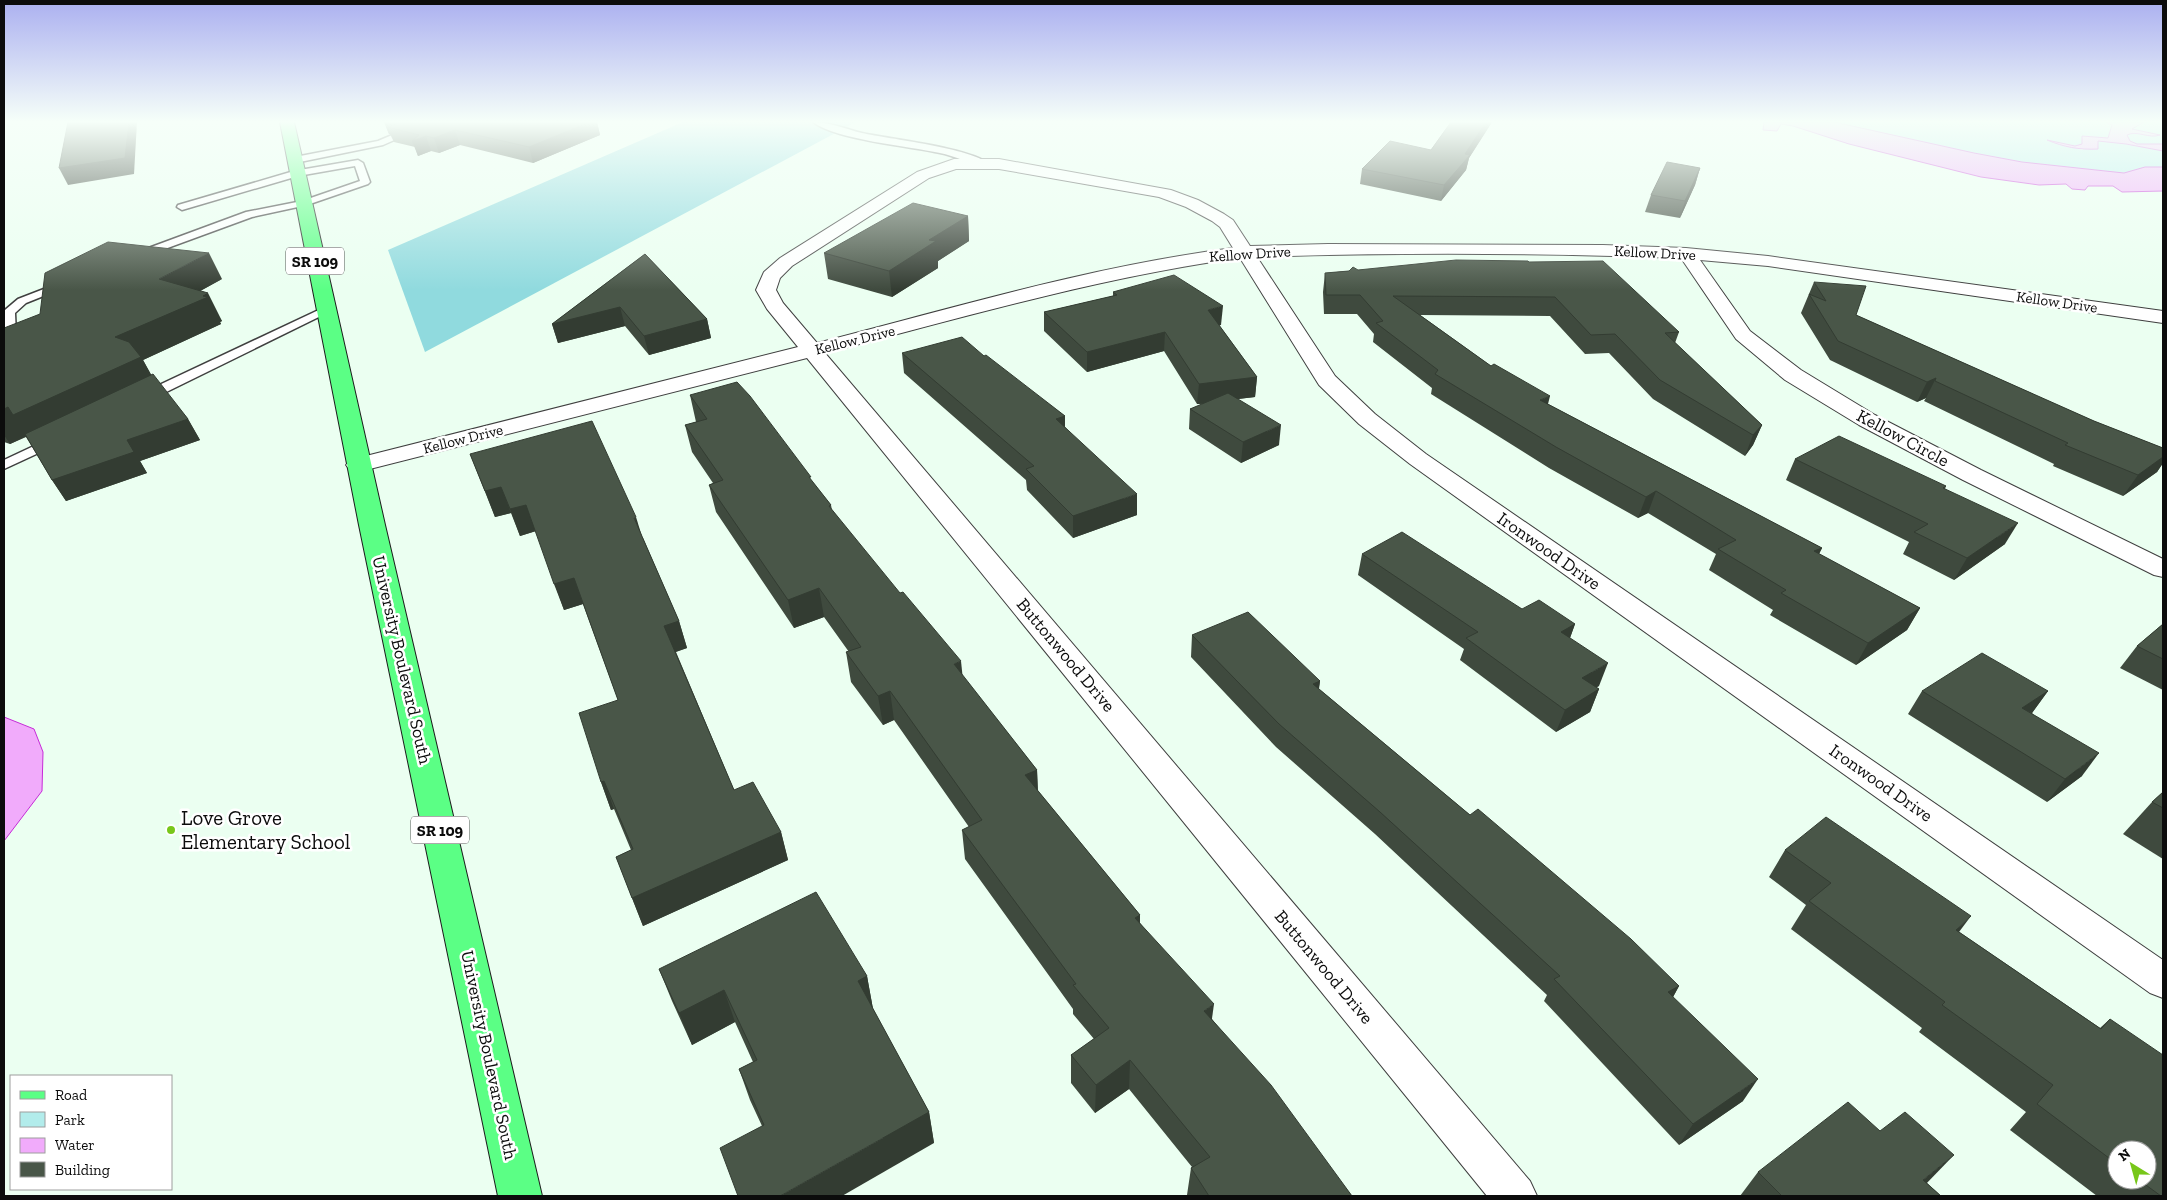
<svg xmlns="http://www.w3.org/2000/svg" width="2167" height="1200" font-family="'Zilla Slab',serif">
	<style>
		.green { fill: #b2eceb }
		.forest { fill: #90dade }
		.water { fill: #f1abfb; stroke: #c62cd8 }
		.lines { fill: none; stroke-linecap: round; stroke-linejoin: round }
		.service-casing { stroke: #3f3f3f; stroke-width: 3 }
		.minor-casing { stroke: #3f3f3f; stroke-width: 2 }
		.primary-casing { stroke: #1d1d1d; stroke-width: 2 }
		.service { fill: #fff; fill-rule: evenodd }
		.minor { fill: #fff; fill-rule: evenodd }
		.primary { fill: #5bff85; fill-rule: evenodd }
		.wall { fill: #3f4a3e; fill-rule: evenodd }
		.shaded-wall { fill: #333c32 }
		.building { fill: #495648; stroke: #333c32 }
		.poi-dot { fill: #78c71a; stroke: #fff; stroke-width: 2 }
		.labels { text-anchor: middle; stroke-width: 5; stroke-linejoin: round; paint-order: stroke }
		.far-street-label { font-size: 15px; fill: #0c0c0c; stroke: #fff }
		.shield { fill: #fff; stroke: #555; stroke-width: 1 }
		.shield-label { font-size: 16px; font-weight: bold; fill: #0c0c0c }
		.street-label { font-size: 18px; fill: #0c0c0c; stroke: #fff }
		.near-poi-label { font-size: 21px; fill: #0c0c0c; stroke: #fff; text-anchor: start }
	</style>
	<rect width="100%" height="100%" fill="#ebfff1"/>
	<g class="green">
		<path d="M 1834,122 L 2106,122 L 2112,125 L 2109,138 L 2082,136 L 2082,145 L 2075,146 L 2051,141 L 2082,150 L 2098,141 L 2126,144 L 2163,151 L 2163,167 L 2145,167 L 2124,173 L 2022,162 L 1974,153 Z"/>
		<path d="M 2144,122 L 2163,122 L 2163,144 L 2137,144 L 2130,141 L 2127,135 C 2137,130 2149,139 2160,135 L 2131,129 Z"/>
	</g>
	<path class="forest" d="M 683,122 L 856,122 L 425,352 L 388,250 Z"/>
	<g class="water">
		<path d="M 1764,122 L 1834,122 L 1974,153 L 2022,162 L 2124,173 L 2145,167 L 2163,167 L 2163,191 L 2122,192 L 2113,186 L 2088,186 L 2085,190 L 2072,189 L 2066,184 L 2039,185 L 1981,177 L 1849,144 L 1793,126 L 1781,124 L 1777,131 L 1763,130 Z"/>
		<path d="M 2106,122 L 2144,122 L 2132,129 L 2160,135 C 2149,139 2137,130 2127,135 L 2130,141 L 2137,144 L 2163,144 L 2163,151 L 2126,144 L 2098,141 L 2098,149 C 2079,150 2064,147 2047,140 L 2075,146 L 2082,144 L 2082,136 L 2108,138 L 2112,125 Z"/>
		<path d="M 4,717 L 34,729 L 43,752 L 42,791 L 4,841 Z"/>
	</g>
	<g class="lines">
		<g class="service-casing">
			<g id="service">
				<path d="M 423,122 L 435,122 L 383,145 L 295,163 L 290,160 L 295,157 L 378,141 Z"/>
				<path d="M 813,122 C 830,122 845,129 862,133 C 889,139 971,148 989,164 L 984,167 C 969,163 955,156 940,153 C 908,146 837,140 813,122 Z"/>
				<path d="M 358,160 L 363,163 L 370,182 L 368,184 L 307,205 L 252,217 L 143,257 L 139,258 L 134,255 L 135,253 L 246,212 L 302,201 L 360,181 L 355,166 L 298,176 L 182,210 L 177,207 L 178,205 L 294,171 Z"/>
				<path d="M 62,282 L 68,285 L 66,287 L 26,303 L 15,313 L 16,336 L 8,347 L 4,348 L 5,310 L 18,299 Z"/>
				<path d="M 325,307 L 329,308 L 331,310 L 329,312 L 150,400 L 145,401 L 138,397 L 140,394 Z"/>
				<path d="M 53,437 L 60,441 L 58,444 L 4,469 L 4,460 Z"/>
			</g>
		</g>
		<g class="minor-casing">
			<path id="minor" d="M 954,159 L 999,159 L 1171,190 L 1198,200 L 1224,214 L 1233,220 L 1250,246 L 1328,244 L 1603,245 L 1686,248 L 1768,256 L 2163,311 L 2163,323 L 1768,266 L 1700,260 L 1750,331 L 1801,370 L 1875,415 L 1981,470 L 2163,559 L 2163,577 L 2154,575 L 1963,480 L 1859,425 L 1785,380 L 1736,339 L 1681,258 C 1540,253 1398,252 1257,257 L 1335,376 L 1375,414 L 1426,454 L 2163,960 L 2163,998 L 2150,993 L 1410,464 L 1359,424 L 1319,385 L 1240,258 C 1099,277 962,318 825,353 L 1530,1181 L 1537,1196 L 1487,1196 L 807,358 L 358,472 L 350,470 L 346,465 L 350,460 L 798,347 L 767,309 L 756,290 L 764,272 L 780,258 L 917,172 ZM 956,169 L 999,169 L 1159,197 L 1186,207 L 1212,221 L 1220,227 L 1233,248 C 1092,266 954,308 817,343 L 783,303 L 776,290 L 780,278 L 792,266 L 929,178 Z"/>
		</g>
		<g class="primary-casing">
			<path id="primary" d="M 280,122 L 294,122 L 385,525 L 542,1196 L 498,1196 L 359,525 Z"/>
		</g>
		<use href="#service" class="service"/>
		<use href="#minor" class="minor"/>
		<use href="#primary" class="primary"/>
	</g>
	<g class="wall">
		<path d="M 384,122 L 597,122 L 600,135 L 533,163 L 460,145 L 439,153 L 431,151 L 418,156 L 415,147 L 394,142 L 390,134 L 389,134 Z"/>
		<path d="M 1451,122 L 1492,122 L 1469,158 L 1466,170 L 1441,201 L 1360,184 L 1362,169 L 1431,150 Z"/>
		<path d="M 1700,168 L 1695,185 L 1680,218 L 1645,212 L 1651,195 Z"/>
		<path d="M 968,216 L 969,241 L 938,261 L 938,268 L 892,297 L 828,279 L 824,253 Z"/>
		<path d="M 645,254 L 707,319 L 711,338 L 649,355 L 625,326 L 558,343 L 552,324 Z"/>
		<path d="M 1529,262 L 1679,332 L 1675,343 L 1762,425 L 1753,445 L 1745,456 L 1653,399 L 1609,353 L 1585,354 L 1550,316 L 1420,315 L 1491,366 L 1548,404 L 1822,548 L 1819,554 L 1920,608 L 1907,630 L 1856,665 L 1770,615 L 1773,610 L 1709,570 L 1716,554 L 1648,513 L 1638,518 L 1549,468 L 1431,394 L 1432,388 L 1373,342 L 1374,334 L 1357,314 L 1324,314 L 1323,292 L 1325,273 L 1358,270 Z"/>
		<path d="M 222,279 L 200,291 L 222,321 L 220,322 L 221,324 L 143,360 L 151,375 L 188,419 L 200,440 L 140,461 L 147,473 L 66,501 L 52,480 L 26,437 L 10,444 L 4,442 L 4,328 Z"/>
		<path d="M 1814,282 L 1856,315 L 2094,421 L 2163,448 L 2163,463 L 2157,472 L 2123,496 L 2053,466 L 2054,464 L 1924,401 L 1926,398 L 1917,402 L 1830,360 L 1801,313 Z"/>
		<path d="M 1113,292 L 1221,325 L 1219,325 L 1257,377 L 1255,397 L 1237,399 L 1279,445 L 1241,463 L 1189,429 L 1190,409 L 1203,404 L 1197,404 L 1164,351 L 1087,372 L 1044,331 L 1044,312 L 1113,296 Z"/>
		<path d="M 902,353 L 984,356 L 1065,416 L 1065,427 L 1137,515 L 1073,538 L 1027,490 L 1026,480 L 904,373 Z"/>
		<path d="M 690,395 L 811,480 L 831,505 L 832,510 L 1037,770 L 1038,791 L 1140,915 L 1140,923 L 1212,1019 L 1352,1196 L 1188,1196 L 1187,1195 L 1191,1168 L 1192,1167 L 1129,1089 L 1095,1113 L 1071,1083 L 1071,1055 L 1094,1039 L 1073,1014 L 1073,1009 L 965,859 L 962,830 L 969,827 L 894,720 L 883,725 L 851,682 L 846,652 L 849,652 L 824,617 L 794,628 L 716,512 L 709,485 L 713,483 L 692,452 L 685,425 L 696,422 Z"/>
		<path d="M 470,454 L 643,538 L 679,621 L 687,648 L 676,652 L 734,790 L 781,832 L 788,860 L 643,926 L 616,857 L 631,850 L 614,809 L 611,810 L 601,782 L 618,700 L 583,604 L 564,610 L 536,531 L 520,536 L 511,513 L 495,517 Z"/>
		<path d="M 1795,459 L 1946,486 L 1945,489 L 2005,544 L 1954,580 L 1903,554 L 1909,542 L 1786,480 Z"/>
		<path d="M 1362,554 L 1522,609 L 1575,624 L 1570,638 L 1599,686 L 1596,687 L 1599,689 L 1590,712 L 1556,732 L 1460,660 L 1464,649 L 1358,575 Z"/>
		<path d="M 2163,624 L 2163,690 L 2120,668 L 2137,646 Z"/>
		<path d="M 1192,635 L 1320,681 L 1319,689 L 1470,815 L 1679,986 L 1673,997 L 1743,1101 L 1679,1145 L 1544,1001 L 1547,995 L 1375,834 L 1276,747 L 1191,657 Z"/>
		<path d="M 1922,691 L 2048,691 L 2032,713 L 2082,776 L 2047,802 L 1908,714 Z"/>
		<path d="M 2163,792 L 2163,859 L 2123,834 L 2152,802 Z"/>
		<path d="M 1785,850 L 1959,932 L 2100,1028 L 2110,1019 L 2163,1196 L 2097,1196 L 2010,1130 L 2026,1112 L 1919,1032 L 1922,1028 L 1791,929 L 1806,905 L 1769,877 ZM 2117,1150 L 2147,1180 L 2117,1180 Z"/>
		<path d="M 659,969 L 867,976 L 873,1009 L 929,1112 L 934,1143 L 762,1126 L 750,1100 L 739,1069 L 753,1062 L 735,1022 L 692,1045 L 672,1001 Z"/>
		<path d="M 1758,1172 L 1927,1183 L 1941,1196 L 1740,1196 Z"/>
	</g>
	<g class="shaded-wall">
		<path d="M 129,122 L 137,122 L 134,174 L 68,185 L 59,168 Z"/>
		<path d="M 384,122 L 417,122 L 388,127 L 390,134 L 389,134 Z"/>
		<path d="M 590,122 L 597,122 L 600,135 L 533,163 L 529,147 Z"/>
		<path d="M 1486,122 L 1492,122 L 1469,158 L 1466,170 L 1441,201 L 1444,185 Z"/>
		<path d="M 455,130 L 460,145 L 439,153 L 434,138 Z"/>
		<path d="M 426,136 L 431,151 L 418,156 L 412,141 Z"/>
		<path d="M 1700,168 L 1695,185 L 1680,218 L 1685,201 Z"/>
		<path d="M 968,216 L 969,241 L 938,261 L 938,268 L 892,297 L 889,271 L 929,240 Z"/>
		<path d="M 209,253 L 222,279 L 173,306 L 159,279 Z"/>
		<path d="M 208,293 L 222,321 L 220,322 L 221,324 L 143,360 L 157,385 L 27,436 L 10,444 L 4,435 L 4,409 L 115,337 Z"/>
		<path d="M 1223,306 L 1221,325 L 1206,329 L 1208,310 Z"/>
		<path d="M 620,307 L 625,326 L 558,343 L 552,324 Z"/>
		<path d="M 707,319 L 711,338 L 649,355 L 644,336 Z"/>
		<path d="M 1165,332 L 1164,351 L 1087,372 L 1087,352 Z"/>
		<path d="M 1257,377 L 1255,397 L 1197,404 L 1199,384 Z"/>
		<path d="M 1936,378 L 1926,398 L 1917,402 L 1927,382 Z"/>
		<path d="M 1550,396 L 1545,416 L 1540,400 Z"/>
		<path d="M 1065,416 L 1065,437 L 1056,419 Z"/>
		<path d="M 188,419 L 200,440 L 140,461 L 147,473 L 66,501 L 52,480 L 127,440 Z"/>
		<path d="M 1281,425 L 1279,445 L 1241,463 L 1243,442 Z"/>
		<path d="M 1762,425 L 1753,445 L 1745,456 L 1753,435 Z"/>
		<path d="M 2163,457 L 2163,463 L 2157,472 L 2123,496 L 2138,475 Z"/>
		<path d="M 501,487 L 511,513 L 495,517 L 485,491 Z"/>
		<path d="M 1656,491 L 1648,513 L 1638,518 L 1646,497 Z"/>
		<path d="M 1137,494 L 1137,515 L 1073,538 L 1073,516 Z"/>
		<path d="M 526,505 L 536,531 L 520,536 L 510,509 Z"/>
		<path d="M 636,517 L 644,543 L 634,518 Z"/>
		<path d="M 2018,523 L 2005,544 L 1954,580 L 1967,558 Z"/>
		<path d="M 1822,548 L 1811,569 L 1814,551 Z"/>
		<path d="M 574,578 L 583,604 L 564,610 L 554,584 Z"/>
		<path d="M 819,588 L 824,617 L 794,628 L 788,600 Z"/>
		<path d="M 1920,608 L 1907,630 L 1856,665 L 1868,643 Z"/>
		<path d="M 679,621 L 687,648 L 672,653 L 664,626 Z"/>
		<path d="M 1575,624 L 1567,646 L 1561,632 Z"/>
		<path d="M 961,661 L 964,690 L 954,664 Z"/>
		<path d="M 1608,663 L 1599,686 L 1574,700 L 1582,678 Z"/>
		<path d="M 1320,681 L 1316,704 L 1313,684 Z"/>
		<path d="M 1599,689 L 1590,712 L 1556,732 L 1565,710 Z"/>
		<path d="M 890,691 L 894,720 L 883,725 L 878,696 Z"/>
		<path d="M 2048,691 L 2032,713 L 2022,708 Z"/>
		<path d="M 2099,753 L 2082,776 L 2047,802 L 2065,779 Z"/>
		<path d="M 1037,770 L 1038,799 L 1025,775 Z"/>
		<path d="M 604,781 L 614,809 L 611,810 L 601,782 Z"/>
		<path d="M 781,832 L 788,860 L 643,926 L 632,898 Z"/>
		<path d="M 1140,915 L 1139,944 L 1135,918 Z"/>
		<path d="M 1971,916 L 1950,944 L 1956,930 Z"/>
		<path d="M 867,976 L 873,1009 L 858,981 Z"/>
		<path d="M 1679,986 L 1667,1008 L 1668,992 Z"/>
		<path d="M 724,990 L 735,1022 L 692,1045 L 679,1013 Z"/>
		<path d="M 1214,1004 L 1210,1033 L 1204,1011 Z"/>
		<path d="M 1130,1060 L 1129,1089 L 1095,1113 L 1096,1085 Z"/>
		<path d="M 1758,1079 L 1743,1101 L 1679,1145 L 1693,1124 Z"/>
		<path d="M 929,1112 L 934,1143 L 842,1196 L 780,1196 Z"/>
		<path d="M 1954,1155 L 1924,1186 L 1923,1180 Z"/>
	</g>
	<g class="building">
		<path d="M 68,122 L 129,122 L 125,158 L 59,168 Z"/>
		<path d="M 400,122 L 590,122 L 529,147 L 455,130 L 434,138 L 426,136 L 412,141 L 419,135 L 388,127 Z"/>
		<path d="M 1451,122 L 1486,122 L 1465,154 L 1470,155 L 1444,185 L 1362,169 L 1390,141 L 1431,150 Z"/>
		<path d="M 1667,162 L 1700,168 L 1685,201 L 1651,195 Z"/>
		<path d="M 913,203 L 968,216 L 929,240 L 936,241 L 889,271 L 824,253 Z"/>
		<path d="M 108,242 L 209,253 L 159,279 L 208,293 L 203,296 L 208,297 L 115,337 L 129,342 L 141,357 L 13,415 L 8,407 L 4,409 L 4,328 L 40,314 L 45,273 Z"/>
		<path d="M 645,254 L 707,319 L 644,336 L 620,307 L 552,324 Z"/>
		<path d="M 1456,260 L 1528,261 L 1529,262 L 1603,261 L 1679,332 L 1665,333 L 1762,425 L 1753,435 L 1660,380 L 1615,334 L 1591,335 L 1555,297 L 1393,296 L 1491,366 L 1494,364 L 1550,396 L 1540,400 L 1822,548 L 1814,551 L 1920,608 L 1868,643 L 1781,593 L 1786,590 L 1718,549 L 1736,540 L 1656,491 L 1646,497 L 1556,447 L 1435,374 L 1438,370 L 1376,323 L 1383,321 L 1360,295 L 1326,295 L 1325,273 L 1349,271 L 1353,267 L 1358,270 Z"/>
		<path d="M 1174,275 L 1223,306 L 1208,310 L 1257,377 L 1199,384 L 1165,332 L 1087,352 L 1044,312 L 1117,295 L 1113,292 Z"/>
		<path d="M 1814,282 L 1866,286 L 1856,315 L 2094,421 L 2163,448 L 2163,457 L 2138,475 L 2065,445 L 2068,443 L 1935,381 L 1936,378 L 1927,382 L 1838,341 L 1809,294 L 1826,301 Z"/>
		<path d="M 962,337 L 984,356 L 986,355 L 1065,416 L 1056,419 L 1137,494 L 1073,516 L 1026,469 L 1034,466 L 902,353 Z"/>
		<path d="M 153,374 L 188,419 L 127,440 L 134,452 L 52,480 L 25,434 Z"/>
		<path d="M 737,382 L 750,396 L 811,477 L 809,477 L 831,505 L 829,506 L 900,593 L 903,592 L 961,661 L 954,664 L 1037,770 L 1025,775 L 1140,915 L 1135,918 L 1214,1004 L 1204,1011 L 1271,1085 L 1352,1196 L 1209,1196 L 1191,1168 L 1210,1157 L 1130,1060 L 1096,1085 L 1071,1055 L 1109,1028 L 1073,985 L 1076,984 L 962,830 L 982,820 L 890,691 L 878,696 L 846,652 L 861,647 L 819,588 L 788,600 L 709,485 L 723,480 L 685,425 L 707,419 L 690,395 Z"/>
		<path d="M 1228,393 L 1281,425 L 1243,442 L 1190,409 Z"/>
		<path d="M 592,421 L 636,517 L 634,518 L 679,621 L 664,626 L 734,790 L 753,782 L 781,832 L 632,898 L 616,857 L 633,849 L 604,781 L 601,782 L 579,713 L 618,700 L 574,578 L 554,584 L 526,505 L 510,509 L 501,487 L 485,491 L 470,454 Z"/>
		<path d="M 1839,436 L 1946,486 L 1943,488 L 2018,523 L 1967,558 L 1914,532 L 1928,524 L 1795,459 Z"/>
		<path d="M 1402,532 L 1522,609 L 1539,600 L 1575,624 L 1561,632 L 1608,663 L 1582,678 L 1599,689 L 1565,710 L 1466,638 L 1478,632 L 1362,554 Z"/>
		<path d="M 1248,612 L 1320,681 L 1313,684 L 1470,815 L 1478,809 L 1631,939 L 1679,986 L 1668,992 L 1758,1079 L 1693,1124 L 1554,979 L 1560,976 L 1380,812 L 1279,724 L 1192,635 Z"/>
		<path d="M 2163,624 L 2163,659 L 2137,646 Z"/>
		<path d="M 1982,653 L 2048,691 L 2022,708 L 2099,753 L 2065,779 L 1922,691 Z"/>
		<path d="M 2163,792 L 2163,808 L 2152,802 Z"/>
		<path d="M 1826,817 L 1971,916 L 1956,930 L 2101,1029 L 2110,1019 L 2163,1055 L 2163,1196 L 2161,1196 L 2139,1180 L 2147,1180 L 2147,1150 L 2117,1150 L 2117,1164 L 2037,1104 L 2053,1085 L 1942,1005 L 1945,1002 L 1809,901 L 1831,883 L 1785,850 Z"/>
		<path d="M 816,892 L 867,976 L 858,981 L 929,1112 L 780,1196 L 738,1196 L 720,1148 L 764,1125 L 739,1069 L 757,1060 L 724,990 L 679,1013 L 659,969 Z"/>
		<path d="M 1848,1102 L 1880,1131 L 1905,1112 L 1954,1155 L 1923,1180 L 1941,1196 L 1782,1196 L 1758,1172 Z"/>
	</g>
	<linearGradient id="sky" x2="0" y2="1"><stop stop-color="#abb0f0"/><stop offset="0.42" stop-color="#f6fff9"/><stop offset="1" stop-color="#f6fff9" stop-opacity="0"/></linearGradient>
	<rect width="2167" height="290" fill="url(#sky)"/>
	<circle class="poi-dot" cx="171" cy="830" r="5"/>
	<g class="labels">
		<g class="far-street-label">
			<text transform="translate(1655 253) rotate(3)" y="5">Kellow Drive</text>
			<text transform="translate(1250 254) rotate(-4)" y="5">Kellow Drive</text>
			<text transform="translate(2057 302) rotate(8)" y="5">Kellow Drive</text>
			<text transform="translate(855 340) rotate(-14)" y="5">Kellow Drive</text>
			<text transform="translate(463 439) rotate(-14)" y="5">Kellow Drive</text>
		</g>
		<g class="shield">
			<rect x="286" y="247.5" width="58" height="27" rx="4"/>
			<rect x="411" y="816.5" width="58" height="27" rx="4"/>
		</g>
		<g class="shield-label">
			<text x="315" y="267">SR 109</text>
			<text x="440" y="836">SR 109</text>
		</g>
		<g class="street-label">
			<text transform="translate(1903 438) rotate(28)" y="6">Kellow Circle</text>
			<text transform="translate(1549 551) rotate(35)" y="6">Ironwood Drive</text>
			<text transform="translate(1066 655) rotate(50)" y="6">Buttonwood Drive</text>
			<text transform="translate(402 660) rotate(77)" y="6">University Boulevard South</text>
			<text transform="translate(1881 783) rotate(35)" y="6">Ironwood Drive</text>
			<text transform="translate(1324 967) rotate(50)" y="6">Buttonwood Drive</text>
			<text transform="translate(489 1055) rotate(78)" y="6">University Boulevard South</text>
		</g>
		<g class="near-poi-label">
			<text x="181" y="825">Love Grove<tspan x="181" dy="24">Elementary School</tspan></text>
		</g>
	</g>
	<rect width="2167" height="1200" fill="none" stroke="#0c0c0c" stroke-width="10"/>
	<rect x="10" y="1075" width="162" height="115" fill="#ffffff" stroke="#9e9e9e"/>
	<rect x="20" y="1091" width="25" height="8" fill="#5bff85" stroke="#9e9e9e"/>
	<text x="55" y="1100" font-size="15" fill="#0c0c0c">Road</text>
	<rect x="20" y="1112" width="25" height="15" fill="#b2eceb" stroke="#9e9e9e"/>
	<text x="55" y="1125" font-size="15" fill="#0c0c0c">Park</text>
	<rect x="20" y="1138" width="25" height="15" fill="#f1abfb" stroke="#9e9e9e"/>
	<text x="55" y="1150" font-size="15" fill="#0c0c0c">Water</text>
	<rect x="20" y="1162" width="25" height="15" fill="#495648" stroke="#9e9e9e"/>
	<text x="55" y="1175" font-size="15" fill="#0c0c0c">Building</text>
	<g transform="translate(2132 1165) rotate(323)"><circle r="24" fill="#ffffff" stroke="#9e9e9e"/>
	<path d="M0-4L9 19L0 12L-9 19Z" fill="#78c71a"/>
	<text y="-8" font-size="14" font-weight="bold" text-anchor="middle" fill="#0c0c0c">N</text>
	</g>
</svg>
